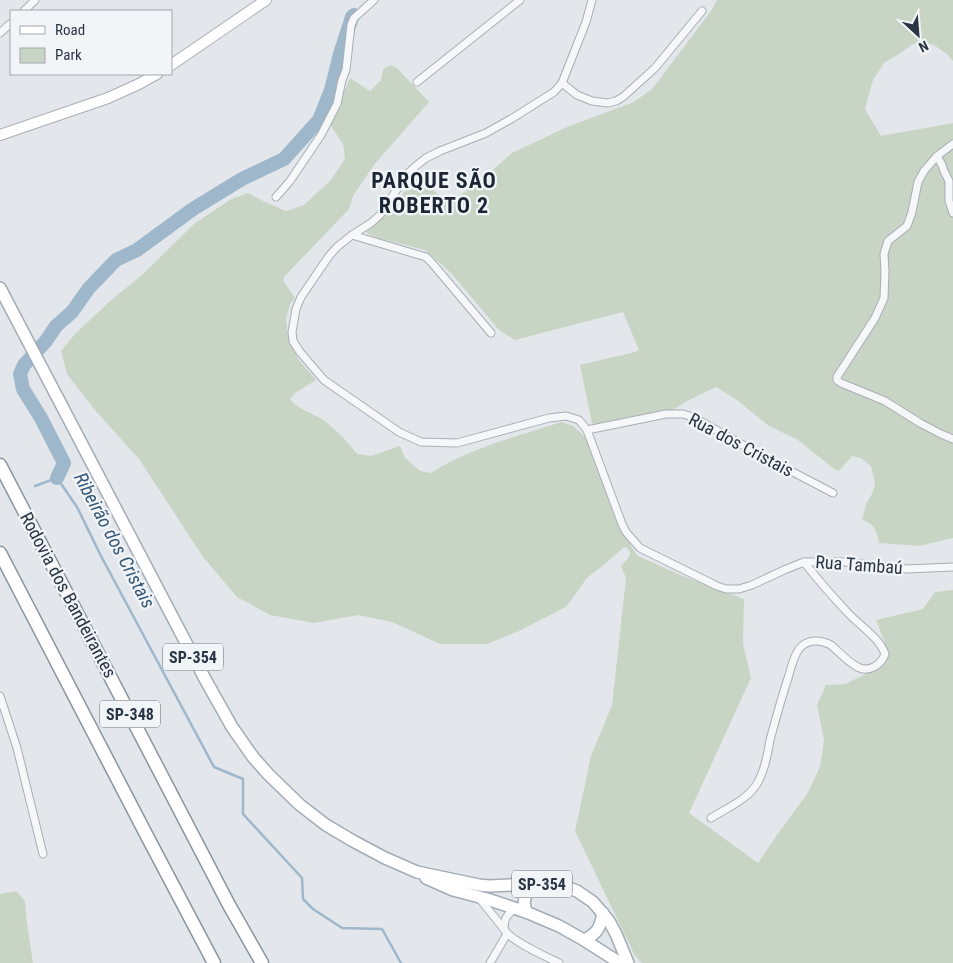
<svg xmlns="http://www.w3.org/2000/svg" width="953" height="963" font-family="'Roboto Condensed',sans-serif">
	<style>
		.green { fill: #c9d5c4 }
		.lines { fill: none; stroke-linecap: round; stroke-linejoin: round }
		.stream { stroke: #9eb7cb; stroke-width: 2.5 }
		.river { stroke: #9eb7cb; stroke-width: 14 }
		.street-casing { stroke: #a8aeb5; stroke-width: 9 }
		.secondary-casing { stroke: #a8aeb5; stroke-width: 12 }
		.primary-casing { stroke: #a2acb7; stroke-width: 14 }
		.highway-casing { stroke: #8a95a2; stroke-width: 15 }
		.street { stroke: #f6f7f9; stroke-width: 7 }
		.secondary { stroke: #fff; stroke-width: 10 }
		.primary { stroke: #fff; stroke-width: 11 }
		.highway { stroke: #fff; stroke-width: 12 }
		.labels { text-anchor: middle; stroke-width: 4.5; stroke-linejoin: round; paint-order: stroke }
		.shield { fill: #f2f5f8; stroke: #666f79; stroke-width: 1 }
		.shield-label { font-size: 16px; font-weight: bold; fill: #2a3543 }
		.street-label { font-size: 18px; fill: #2a3543; stroke: #f2f5f8 }
		.water-label { font-size: 19px; font-style: italic; fill: #345877; stroke: #f2f5f8 }
		.district-label { font-size: 22px; font-weight: bold; letter-spacing: 1px; fill: #1c2634; stroke: #f2f5f8 }
	</style>
	<rect width="100%" height="100%" fill="#e3e7eb"/>
	<g class="green">
		<path d="M 717,0 L 953,0 L 953,61 L 948,55 L 934,45 L 924,42 L 913,44 L 899,54 L 884,63 L 873,80 L 865,109 L 881,136 L 953,123 L 953,538 L 919,546 L 879,543 C 877,531 874,523 862,520 L 866,504 L 873,492 L 875,483 L 871,466 L 861,458 L 852,456 L 839,471 L 834,469 L 798,440 L 769,426 L 737,400 L 716,387 L 689,400 L 669,412 L 596,425 L 592,423 L 580,365 L 635,352 L 639,350 L 623,312 L 515,340 L 499,330 L 451,273 L 425,250 L 378,238 L 368,234 L 366,231 C 378,223 387,213 396,203 C 404,193 410,182 421,176 L 442,199 L 448,201 L 462,194 L 472,187 L 488,174 L 512,153 L 567,127 L 634,102 L 653,88 L 711,11 Z"/>
		<path d="M 391,65 L 397,68 L 429,102 L 374,165 L 353,196 L 349,209 L 284,277 L 284,282 L 295,298 L 290,304 L 286,319 L 288,336 L 298,359 L 316,380 L 295,393 L 290,399 C 299,410 308,411 320,418 C 331,424 350,444 357,454 L 371,456 L 400,446 L 405,458 L 420,471 L 431,473 C 470,447 517,437 561,422 L 573,426 L 587,438 L 625,534 L 632,548 L 638,556 L 685,577 L 744,599 L 743,644 L 751,678 L 689,813 L 758,863 L 777,835 L 807,794 L 820,767 L 824,740 L 817,705 L 826,685 L 845,684 L 868,673 L 888,656 L 883,638 L 876,620 L 923,609 L 935,592 L 953,590 L 953,963 L 642,963 L 635,956 L 575,831 L 591,756 L 612,705 L 626,578 L 621,566 L 629,557 L 630,552 L 626,547 L 623,548 L 606,563 L 587,578 L 566,607 L 519,631 L 487,644 L 440,644 L 392,622 L 358,615 L 314,623 L 270,615 L 237,597 L 203,557 L 139,459 L 94,409 L 67,374 L 61,351 L 75,334 L 109,302 L 143,274 L 194,224 L 231,199 L 248,193 L 263,201 L 286,211 L 304,205 L 331,180 L 345,159 L 343,144 L 330,125 L 350,78 L 370,91 L 381,80 L 383,69 Z"/>
		<path d="M 16,891 L 25,901 L 27,923 L 33,963 L 0,963 L 0,894 Z"/>
	</g>
	<g class="lines">
		<path class="stream" d="M 35,486 L 57,478 L 77,507 L 101,556 L 214,767 L 243,779 L 243,814 L 302,878 L 303,899 L 313,909 L 342,928 L 382,929 L 401,963"/>
		<path class="river" d="M 57,478 L 64,463 L 41,418 L 23,389 L 20,374 L 24,365 L 46,341 L 56,326 L 72,312 L 89,288 L 116,260 L 137,250 L 193,209 L 242,179 L 284,159 L 319,120 L 331,90 L 340,54 L 352,17 L 354,15"/>
		<g class="street-casing">
			<g id="street">
				<path d="M 592,0 L 586,22 L 562,83 L 554,92 L 511,119 L 486,133 L 440,151 L 426,158 L 417,165 L 407,174 L 380,215 L 371,223 L 352,235 L 337,247 L 329,256 L 301,297 L 296,309 L 292,332 L 293,341 L 300,352 L 324,380 L 399,432 L 421,442 L 457,443 L 549,418 L 566,416 L 579,420 L 587,430 L 622,524 L 626,532 L 640,548 L 717,586 L 726,589 L 739,589 L 752,585 L 784,570 L 804,562 L 845,562 L 906,569 L 953,567"/>
				<path d="M 24,11 L 35,0"/>
				<path d="M 0,33 L 11,23"/>
				<path d="M 417,82 L 520,0"/>
				<path d="M 562,83 L 577,95 L 592,101 L 608,103 L 616,101 L 623,97 L 655,68 L 702,11"/>
				<path d="M 953,144 L 937,156 L 924,171 L 918,182 L 912,212 L 907,226 L 888,241 L 884,254 L 885,271 L 884,298 L 875,318 L 837,377 L 837,380 L 841,383 L 885,401 L 920,423 L 941,434 L 953,439"/>
				<path d="M 937,156 L 942,165 L 944,171 L 949,181 L 949,201 L 953,213"/>
				<path d="M 276,197 L 290,181 L 321,135 L 337,104 L 342,80 L 346,70 L 351,25 L 354,18 L 374,0"/>
				<path d="M 352,235 L 426,257 L 432,263 L 491,333"/>
				<path d="M 587,430 L 666,414 L 683,414 L 693,417 L 766,458 L 833,493"/>
				<path d="M 0,696 L 17,748 L 43,854"/>
				<path d="M 711,818 C 727,808 749,799 758,782 C 765,769 768,753 770,740 C 776,718 782,696 789,675 C 791,667 794,656 799,649 C 807,639 820,639 831,645 C 839,652 847,661 856,666 C 868,674 881,665 885,654 C 879,637 860,626 848,613 C 833,597 818,580 804,562"/>
				<path d="M 479,898 L 504,929 C 510,941 545,956 559,963"/>
				<path d="M 504,929 C 504,919 507,914 515,909"/>
				<path d="M 490,963 L 507,934"/>
			</g>
		</g>
		<g class="secondary-casing">
			<g id="secondary">
				<path d="M 171,65 L 266,0"/>
				<path d="M 0,135 L 108,98 L 139,84 L 157,74"/>
			</g>
		</g>
		<g class="primary-casing">
			<g id="primary">
				<path d="M 0,288 L 205,679 L 232,727 L 253,757 L 268,774 L 300,805 L 326,825 L 353,841 L 385,858 L 417,872 L 479,885 L 489,886 L 554,883 L 577,891 L 593,902 L 609,921 L 616,934 L 628,963"/>
				<path d="M 426,878 L 453,890 L 487,899 L 526,912 L 559,926 L 584,940 L 620,963"/>
				<path d="M 526,912 L 524,903 L 528,884"/>
				<path d="M 584,940 C 598,933 600,928 603,913"/>
			</g>
		</g>
		<g class="highway-casing">
			<g id="highway">
				<path d="M 0,465 L 229,905 L 262,963"/>
				<path d="M 0,553 L 148,838 L 214,963"/>
			</g>
		</g>
		<use href="#street" class="street"/>
		<use href="#secondary" class="secondary"/>
		<use href="#primary" class="primary"/>
		<use href="#highway" class="highway"/>
	</g>
	<g class="labels">
		<g class="shield">
			<rect x="163" y="643.5" width="60" height="27" rx="4"/>
			<rect x="100" y="700.5" width="60" height="27" rx="4"/>
			<rect x="512" y="870.5" width="60" height="27" rx="4"/>
		</g>
		<g class="shield-label">
			<text x="193" y="663">SP-354</text>
			<text x="130" y="720">SP-348</text>
			<text x="542" y="890">SP-354</text>
		</g>
		<g class="street-label">
			<text transform="translate(741 445) rotate(28)" y="6">Rua dos Cristais</text>
			<text transform="translate(859 565) rotate(4)" y="6">Rua Tambaú</text>
			<text transform="translate(68 595) rotate(62)" y="6">Rodovia dos Bandeirantes</text>
		</g>
		<g class="water-label">
			<text transform="translate(115 540) rotate(62)" y="7">Ribeirão dos Cristais</text>
		</g>
		<g class="district-label">
			<text x="434" y="188">PARQUE SÃO<tspan x="434" dy="25">ROBERTO 2</tspan></text>
		</g>
	</g>
	<rect x="10" y="10" width="162" height="65" fill="#f2f5f8" stroke="#a2a8b0"/>
	<rect x="20" y="26" width="25" height="8" fill="#ffffff" stroke="#a2a8b0"/>
	<text x="55" y="35" font-size="15" fill="#2a3543">Road</text>
	<rect x="20" y="48" width="25" height="15" fill="#c9d5c4" stroke="#a2a8b0"/>
	<text x="55" y="60" font-size="15" fill="#2a3543">Park</text>
	<g transform="translate(918 35) rotate(154)" stroke="#f2f5f8" stroke-width="4" paint-order="stroke">
	<path d="M0-4L9 19L0 12L-9 19Z" fill="#2a3543"/>
	<text y="-8" font-size="14" font-weight="bold" text-anchor="middle" fill="#2a3543">N</text>
	</g>
</svg>
